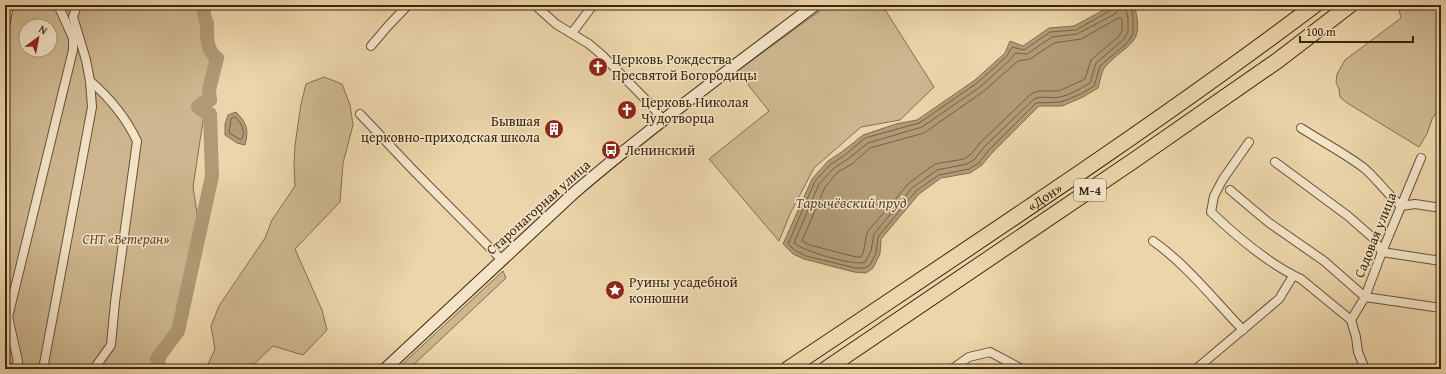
<svg xmlns="http://www.w3.org/2000/svg" width="1446" height="374" font-family="'Gentium Book Plus',serif">
	<style>
		.green { fill: #ceb790; stroke: #856e50; fill-rule: evenodd }
		.water { fill: #b09a75; stroke: #826c4c }
		.lines { fill: none; stroke-linecap: round; stroke-linejoin: round }
		.shore { stroke: #766042; stroke-width: 1 }
		.river { stroke: #b09a75; stroke-width: 14 }
		.minor-casing { stroke: #685236; stroke-width: 10 }
		.secondary-casing { stroke: #3c260f; stroke-width: 13 }
		.motorway-casing { stroke: #3c260f; stroke-width: 17 }
		.minor { stroke: #f3e4c8; stroke-width: 8 }
		.secondary { stroke: #f3e4c8; stroke-width: 11 }
		.motorway { stroke: #ecd5aa; stroke-width: 15 }
		.labels { text-anchor: middle; stroke-width: 3; stroke-linejoin: round; paint-order: stroke }
		.shield { fill: #f3e4c8; stroke: #735f46; stroke-width: 1 }
		.shield-label { font-size: 13px; font-weight: bold; fill: #3c260f }
		.poi-label { font-size: 14px; fill: #3c260f; stroke: #f3e4c8; text-anchor: start }
		.street-label { font-size: 14px; fill: #3c260f; stroke: #f3e4c8 }
		.park-label { font-size: 14px; font-style: italic; fill: #604a2f; stroke: #f3e4c8 }
		.water-label { font-size: 15px; font-style: italic; fill: #5f492e; stroke: #f3e4c8 }
	</style>
	<rect width="100%" height="100%" fill="#ecd5aa"/>
	<filter id="stains"><feTurbulence type="fractalNoise" baseFrequency=".005" numOctaves="4"/><feColorMatrix values="0 0 0 0 .2 0 0 0 0 .09 0 0 0 0 .02 0 0 0 .5 -.17"/></filter>
	<radialGradient id="worn" r=".72"><stop offset=".6" stop-color="#630" stop-opacity="0"/><stop offset="1" stop-color="#630" stop-opacity=".3"/></radialGradient>
	<g class="green">
		<path d="M 5,5 L 208,5 L 213,55 L 193,187 L 202,246 L 162,369 L 5,369 ZM 26,26 L 50,26 L 50,50 L 26,50 Z"/>
		<path d="M 828,5 L 882,5 L 934,87 L 900,120 L 861,127 L 814,168 L 790,214 L 779,241 L 709,159 L 769,111 L 737,71 Z"/>
		<path d="M 1401,5 L 1441,5 L 1441,105 L 1432,119 L 1427,134 L 1419,147 L 1347,103 L 1340,97 L 1339,89 L 1336,82 L 1337,74 L 1345,60 L 1401,18 L 1399,10 Z"/>
		<path d="M 324,77 L 342,84 L 350,105 L 353,125 L 343,163 L 340,202 L 295,249 L 322,310 L 327,330 L 303,355 L 273,346 L 249,369 L 206,369 L 215,349 L 211,326 L 219,306 L 265,238 L 272,220 L 295,186 L 294,165 L 295,145 L 301,104 L 306,84 Z"/>
		<path d="M 503,271 L 506,278 L 409,369 L 397,369 Z"/>
	</g>
	<g class="water">
		<path d="M 1113,5 L 1134,5 C 1146,46 1127,42 1105,67 C 1101,72 1100,82 1098,88 L 1083,97 L 1062,106 L 1039,106 L 991,154 L 982,165 L 970,173 L 941,178 L 919,194 L 881,239 L 880,254 L 873,268 L 866,273 L 854,272 L 804,259 L 793,254 L 783,244 L 812,179 L 828,161 L 843,151 L 863,135 L 896,124 L 917,120 L 975,80 L 1005,53 L 1010,41 L 1023,46 L 1049,28 L 1074,26 Z"/>
		<path d="M 236,112 C 247,123 249,130 245,145 L 237,143 L 225,135 L 225,124 L 228,115 Z"/>
	</g>
	<g class="lines">
		<g class="shore">
			<path d="M 1114,5 L 1111,10 L 1076,30 L 1050,32 L 1024,50 L 1012,47 L 1007,56 L 977,83 L 919,123 L 865,138 L 845,155 L 831,164 L 815,181 L 788,244 L 796,251 L 806,256 L 855,268 L 865,268 L 870,265 L 876,253 L 878,237 L 916,191 L 939,175 L 969,169 L 979,163 L 988,151 L 1036,103 L 1061,102 L 1081,94 L 1094,86 L 1100,66 L 1127,43 L 1133,34 L 1133,17 L 1131,5"/>
			<path d="M 1119,5 L 1118,10 L 1115,14 L 1077,34 L 1052,37 L 1027,54 L 1015,53 L 1011,59 L 980,87 L 922,127 L 868,143 L 848,159 L 834,168 L 819,184 L 794,243 C 803,251 856,267 865,262 L 871,251 L 874,234 L 912,188 L 937,170 L 967,164 L 975,159 L 984,147 L 1034,99 C 1042,95 1051,99 1060,97 C 1070,95 1081,88 1090,83 L 1096,63 L 1123,40 L 1128,32 L 1128,18 L 1125,5"/>
			<path d="M 1119,18 L 1122,19 L 1122,31 L 1119,36 L 1091,60 L 1085,79 L 1059,91 L 1038,91 L 1031,94 L 980,143 L 971,154 L 964,159 L 935,164 L 909,183 L 868,231 C 864,239 866,249 861,257 L 856,257 L 810,245 L 802,241 L 825,187 L 838,172 L 852,164 L 870,148 L 924,133 L 984,91 L 1018,61 L 1030,59 L 1054,43 L 1081,39 Z"/>
			<path d="M 235,117 C 242,123 246,132 241,140 L 229,133 L 231,119 Z"/>
		</g>
		<path class="river" d="M 160,369 L 157,359 L 178,331 L 212,176 L 210,114 L 206,113 L 198,107 L 201,104 L 210,100 L 209,90 L 217,58 C 206,50 207,37 207,24 C 206,20 204,17 204,14 C 203,11 205,9 204,5"/>
		<g class="minor-casing">
			<g id="minor">
				<path d="M 535,5 L 556,24 L 589,44 L 602,55 L 650,104 L 663,120"/>
				<path d="M 5,26 L 9,5"/>
				<path d="M 572,33 L 593,5"/>
				<path d="M 371,46 L 388,26 L 408,5"/>
				<path d="M 90,81 C 110,98 126,118 137,141 L 115,302 L 111,345 L 94,369"/>
				<path d="M 360,114 L 414,171 L 502,260"/>
				<path d="M 1301,128 C 1321,141 1344,153 1364,168 C 1377,179 1387,194 1401,206 L 1415,204 L 1441,208"/>
				<path d="M 1249,142 L 1223,179 L 1214,196 L 1211,212 C 1236,236 1269,264 1301,279 L 1351,320 L 1356,337 L 1358,352 L 1365,369"/>
				<path d="M 1275,162 L 1348,216 L 1373,238 L 1382,252 L 1441,261"/>
				<path d="M 1230,190 L 1268,222 L 1324,261 L 1365,297 L 1441,308"/>
				<path d="M 1153,241 C 1187,265 1214,300 1243,330"/>
				<path d="M 1351,320 L 1365,297 L 1382,252 L 1421,158"/>
				<path d="M 5,364 L 9,369"/>
				<path d="M 15,369 L 18,361 L 8,317 L 73,50 L 73,38 L 58,5"/>
				<path d="M 43,369 L 92,107 L 90,81 L 86,60 L 73,17 L 77,5"/>
				<path d="M 952,369 L 969,357 L 990,352 L 1022,369"/>
				<path d="M 1196,369 L 1279,299 L 1293,276"/>
			</g>
		</g>
		<g class="secondary-casing">
			<path id="secondary" d="M 385,369 L 575,192 C 652,126 734,66 815,5"/>
		</g>
		<g class="motorway-casing">
			<g id="motorway">
				<path id="s1" d="M 788,369 C 965,250 1145,133 1315,5"/>
				<path d="M 826,369 L 1133,161 L 1277,61 L 1350,5"/>
			</g>
		</g>
		<use href="#minor" class="minor"/>
		<use href="#secondary" class="secondary"/>
		<use href="#motorway" class="motorway"/>
	</g>
	<defs>
		<g id="church-disc" transform="scale(1)"><circle r="9.5" fill="#8f2418" stroke="#f3e4c8"/><path d="M-1.2-6h2.4v3.5h3.3v2.4h-3.3V6h-2.4V-.1h-3.3v-2.4h3.3Z" fill="#fff"/></g>
		<g id="building-disc" transform="scale(1)"><circle r="9.5" fill="#8f2418" stroke="#f3e4c8"/><path d="M-4-6H4V6H1V3H-1V6H-4ZM-2.5-4.3h1.7v1.8h-1.7ZM.8-4.3h1.7v1.8H.8ZM-2.5-1h1.7V.8h-1.7ZM.8-1h1.7V.8H.8Z" fill="#fff"/></g>
		<g id="bus-disc" transform="scale(1)"><circle r="9.5" fill="#8f2418" stroke="#f3e4c8"/><path d="M-5-6H5V4H4V6H2V4H-2V6H-4V4H-5ZM-3.5-4V0h7V-4ZM-3.5 1.2v1.5H-2V1.2ZM2 1.2v1.5H3.5V1.2Z" fill="#fff"/></g>
		<g id="sight-disc" transform="scale(1)"><circle r="9.5" fill="#8f2418" stroke="#f3e4c8"/><path d="M0-6L1.8-2.2L6-1.7L2.9 1.2L3.7 5.4L0 3.3L-3.7 5.4L-2.9 1.2L-6-1.7L-1.8-2.2Z" fill="#fff"/></g>
	</defs>
	<g fill-rule="evenodd">
		<use href="#church-disc" x="598" y="67"/>
		<use href="#church-disc" x="627" y="110"/>
		<use href="#building-disc" x="554" y="129"/>
		<use href="#bus-disc" x="611" y="150"/>
		<use href="#sight-disc" x="615" y="290"/>
	</g>
	<g class="labels">
		<rect class="shield" x="1074" y="179" width="32" height="22" rx="3"/>
		<g class="shield-label">
			<text x="1090" y="195">М-4</text>
		</g>
		<g class="poi-label">
			<text x="612" y="64">Церковь Рождества<tspan x="612" dy="16">Пресвятой Богородицы</tspan></text>
			<text x="641" y="107">Церковь Николая<tspan x="641" dy="16">Чудотворца</tspan></text>
			<text x="540" y="126" text-anchor="end">Бывшая<tspan x="540" dy="16">церковно-приходская школа</tspan></text>
			<text x="625" y="155">Ленинский</text>
			<text x="629" y="287">Руины усадебной<tspan x="629" dy="16">конюшни</tspan></text>
		</g>
		<g class="street-label">
			<text dy="5" stroke="none"><textPath href="#s1" startOffset="309">«Дон»</textPath></text>
			<text transform="translate(538 207) rotate(-42)" y="5">Старонагорная улица</text>
			<text transform="translate(1375 235) rotate(-68)" y="5">Садовая улица</text>
		</g>
		<g class="park-label">
			<text x="126" y="244">СНТ «Ветеран»</text>
		</g>
		<g class="water-label">
			<text x="851" y="208">Тарычёвский пруд</text>
		</g>
	</g>
	<rect width="1446" height="374" fill="none" stroke="#ecd5aa" stroke-width="20"/>
	<rect x="6" y="6" width="1434" height="362" fill="none" stroke="#3c260f" stroke-width="2"/>
	<rect x="10" y="10" width="1426" height="354" fill="none" stroke="#3c260f"/>
	<g transform="translate(38 38) rotate(32)"><circle r="19" fill="#f3e4c8" stroke="#aa987e"/>
	<path d="M0-3L7 15L0 10L-7 15Z" fill="#8f2418"/>
	<text y="-6" font-size="11" font-weight="bold" text-anchor="middle" fill="#3c260f">N</text>
	</g>
	<path d="M1300 36v6h113v-6" fill="none" stroke="#3c260f" stroke-width="2"/>
	<text x="1306" y="36" font-size="12" fill="#3c260f" stroke="#f3e4c8" stroke-width="3" paint-order="stroke">100 m</text>
	<rect width="100%" height="100%" filter="url(#stains)"/>
	<rect width="100%" height="100%" fill="url(#worn)"/>
</svg>
